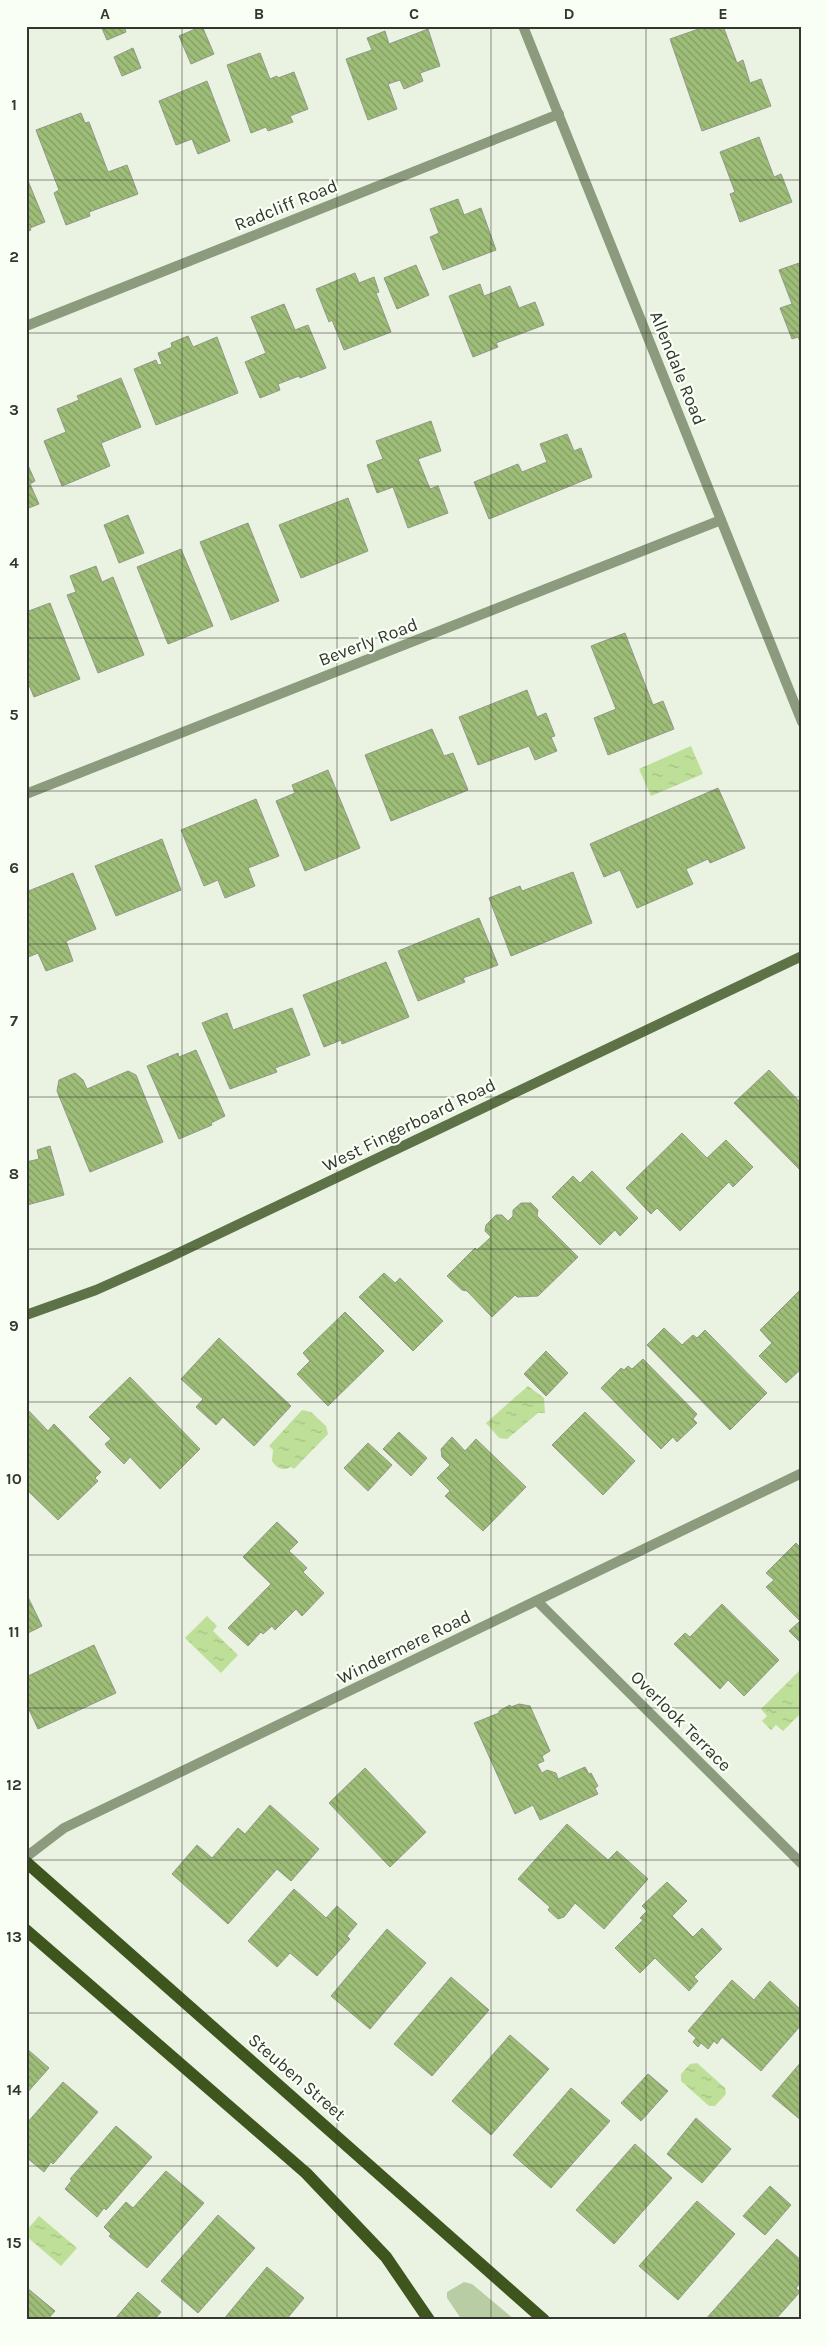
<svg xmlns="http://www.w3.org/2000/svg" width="828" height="2346" font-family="Karla,sans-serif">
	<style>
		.green { fill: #b8cda3 }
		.water { fill: url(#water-ripples) }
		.building { fill: url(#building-back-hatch); stroke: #91998a }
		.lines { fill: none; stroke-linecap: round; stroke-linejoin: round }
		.street { stroke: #8c9b7d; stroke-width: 10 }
		.secondary { stroke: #5e7247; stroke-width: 10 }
		.primary { stroke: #3e551e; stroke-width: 12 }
		.grid { fill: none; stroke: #333730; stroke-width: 1; stroke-opacity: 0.55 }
		.labels { text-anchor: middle; stroke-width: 4.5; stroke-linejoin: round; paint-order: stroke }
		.street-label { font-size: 18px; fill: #333730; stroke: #f9fff4 }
		.neatline { fill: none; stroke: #333730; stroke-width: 2 }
		.grid-label { font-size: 16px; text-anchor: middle; font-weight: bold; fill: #333730 }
	</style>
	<defs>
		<pattern id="water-ripples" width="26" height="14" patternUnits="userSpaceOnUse" patternTransform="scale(1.25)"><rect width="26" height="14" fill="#bddf97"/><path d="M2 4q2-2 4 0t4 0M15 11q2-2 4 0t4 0" fill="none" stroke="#a3c082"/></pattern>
		<pattern id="building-back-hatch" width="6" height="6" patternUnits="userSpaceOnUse" patternTransform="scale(1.25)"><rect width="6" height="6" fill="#9ebe78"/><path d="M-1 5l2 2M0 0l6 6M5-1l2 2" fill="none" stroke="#819b63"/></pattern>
	</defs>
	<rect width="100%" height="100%" fill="#eaf3e1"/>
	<path class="green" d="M 464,2282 L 472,2284 L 515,2320 L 462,2320 L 447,2298 L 447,2292 Z"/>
	<g class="water">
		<path d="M 691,746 L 703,774 L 651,796 L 639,769 Z"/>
		<path d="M 528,1386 L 544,1398 L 545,1413 L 538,1413 L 507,1439 L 499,1438 L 486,1423 Z"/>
		<path d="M 302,1410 L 311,1412 L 326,1426 L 328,1434 L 294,1469 L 291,1467 C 283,1471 277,1469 272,1461 L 273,1450 L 269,1446 Z"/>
		<path d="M 207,1616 L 217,1626 L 213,1631 L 238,1655 L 221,1673 L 185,1638 Z"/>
		<path d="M 800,1670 L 802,1671 L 802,1712 L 783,1731 L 776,1725 L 771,1730 L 762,1721 L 767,1716 L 761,1709 Z"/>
		<path d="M 697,2063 L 725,2088 L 726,2094 L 715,2106 L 709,2106 L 681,2081 L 681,2074 L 690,2064 Z"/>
		<path d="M 39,2216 L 77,2248 L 61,2266 L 26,2236 L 26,2231 Z"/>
	</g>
	<g class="building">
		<path d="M 101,26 L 124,26 L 126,32 L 107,40 Z"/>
		<path d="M 202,26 L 214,54 L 191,64 L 179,36 Z"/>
		<path d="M 707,26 L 723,26 L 737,63 L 743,60 L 750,83 L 761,79 L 771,106 L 702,131 L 670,39 Z"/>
		<path d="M 428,29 L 440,66 L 420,73 L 423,81 L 404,89 L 400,80 L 388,84 L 397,109 L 368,120 L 346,59 L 372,50 L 367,38 L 385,31 L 389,44 Z"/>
		<path d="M 133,48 L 141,68 L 122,76 L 114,57 Z"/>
		<path d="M 260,53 L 270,79 L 277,76 L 278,78 L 294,72 L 308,109 L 290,116 L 293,122 L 268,131 L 266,127 L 251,133 L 227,65 Z"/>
		<path d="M 207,81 L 230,141 L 198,154 L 192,139 L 176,145 L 159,101 Z"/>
		<path d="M 81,113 L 85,123 L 89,122 L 108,172 L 127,165 L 138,194 L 89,212 L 90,216 L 66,225 L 54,193 L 59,190 L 36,130 Z"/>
		<path d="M 759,137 L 774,177 L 781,174 L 792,202 L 740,222 L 730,194 L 735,192 L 720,152 Z"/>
		<path d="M 26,176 L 45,222 L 30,228 L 31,230 L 26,232 Z"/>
		<path d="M 458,199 L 464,215 L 481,208 L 496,250 L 443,270 L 430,237 L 439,233 L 430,209 Z"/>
		<path d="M 802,262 L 802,346 L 798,337 L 792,339 L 780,308 L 792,304 L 779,270 Z"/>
		<path d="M 416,265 L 429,295 L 397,309 L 384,278 Z"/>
		<path d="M 355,273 L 359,283 L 374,277 L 379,292 L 376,293 L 391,332 L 344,350 L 332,320 L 329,322 L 316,289 Z"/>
		<path d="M 480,284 L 484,296 L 510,286 L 519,308 L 535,302 L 544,325 L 496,343 L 498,347 L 473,357 L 449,296 Z"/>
		<path d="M 284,304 L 295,330 L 308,325 L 326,368 L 300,378 L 299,376 L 278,384 L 280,390 L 260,398 L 245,362 L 266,353 L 251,317 Z"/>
		<path d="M 188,336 L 193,347 L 217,337 L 238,393 L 156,425 L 134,369 L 156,360 L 158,365 L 162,364 L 158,353 L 172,347 L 171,343 Z"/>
		<path d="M 121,378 L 141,427 L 101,443 L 110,466 L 62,486 L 44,441 L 66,432 L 57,409 L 79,400 L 77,396 Z"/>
		<path d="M 431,421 L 441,451 L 418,459 L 430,489 L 438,486 L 448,513 L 408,528 L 393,487 L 377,493 L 367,465 L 383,459 L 376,441 Z"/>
		<path d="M 567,434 L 574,451 L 581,448 L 592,477 L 489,519 L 474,482 L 518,464 L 522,472 L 547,462 L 540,444 Z"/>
		<path d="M 26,461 L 35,481 L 30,484 L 39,504 L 26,509 Z"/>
		<path d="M 348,498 L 368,551 L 301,578 L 279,525 Z"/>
		<path d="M 128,515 L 144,553 L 119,563 L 104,525 Z"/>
		<path d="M 248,523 L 279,601 L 231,620 L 200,542 Z"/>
		<path d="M 181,549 L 213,626 L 168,644 L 137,567 Z"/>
		<path d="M 96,566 L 102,582 L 113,577 L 144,655 L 98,673 L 67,595 L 76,592 L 70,576 Z"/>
		<path d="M 50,603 L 80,679 L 34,697 L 26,678 L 26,612 Z"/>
		<path d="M 625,633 L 653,705 L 663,701 L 674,729 L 608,755 L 594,718 L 616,709 L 591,646 Z"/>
		<path d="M 527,690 L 537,717 L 546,713 L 555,736 L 551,737 L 557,751 L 535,760 L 529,746 L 478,765 L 459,717 Z"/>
		<path d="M 432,729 L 444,756 L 453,753 L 468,790 L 391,821 L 365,755 Z"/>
		<path d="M 328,770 L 360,848 L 305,871 L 276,801 L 295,793 L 292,785 Z"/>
		<path d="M 718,788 L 745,848 L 710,863 L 708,859 L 686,869 L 693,884 L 637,908 L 620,870 L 604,877 L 590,844 Z"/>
		<path d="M 256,799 L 279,856 L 248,868 L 255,886 L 225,898 L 218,880 L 204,886 L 181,830 Z"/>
		<path d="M 162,839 L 181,890 L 116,916 L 95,866 Z"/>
		<path d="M 573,872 L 592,923 L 511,956 L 489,898 L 520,886 L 522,891 Z"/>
		<path d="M 73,873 L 96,929 L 66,941 L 73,961 L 46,971 L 38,953 L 26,958 L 26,892 Z"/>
		<path d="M 479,918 L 498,965 L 463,978 L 465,982 L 418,1001 L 398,951 Z"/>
		<path d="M 386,962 L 409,1017 L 342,1044 L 341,1040 L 324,1047 L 303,995 Z"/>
		<path d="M 292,1008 L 310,1055 L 275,1068 L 277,1072 L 230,1089 L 202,1023 L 227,1013 L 233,1030 Z"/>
		<path d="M 196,1050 L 225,1116 L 211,1123 L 212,1125 L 179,1139 L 147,1066 L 178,1053 L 179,1057 Z"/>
		<path d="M 769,1070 L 802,1104 L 801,1171 L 734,1103 Z"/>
		<path d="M 128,1071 L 136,1075 L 163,1142 L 90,1172 L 57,1091 L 59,1080 L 75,1073 L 83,1080 L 87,1089 Z"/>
		<path d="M 682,1133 L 707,1158 L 726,1140 L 753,1167 L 733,1187 L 729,1182 L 680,1231 L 657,1208 L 651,1214 L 626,1188 Z"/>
		<path d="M 50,1146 L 64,1195 L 27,1205 L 26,1162 L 39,1159 L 37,1150 Z"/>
		<path d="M 592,1171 L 638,1218 L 620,1236 L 615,1230 L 600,1245 L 552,1197 L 573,1176 L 580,1183 Z"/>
		<path d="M 521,1203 L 531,1203 L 538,1210 L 537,1216 L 578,1257 L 538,1296 L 517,1297 L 515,1295 L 492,1317 L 467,1291 L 462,1290 L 447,1276 L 475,1248 L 477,1250 L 491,1237 L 485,1231 L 486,1225 L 496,1215 L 502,1215 L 508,1221 L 513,1216 L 513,1210 Z"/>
		<path d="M 384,1273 L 395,1283 L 400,1278 L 443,1321 L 413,1351 L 359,1297 Z"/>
		<path d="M 802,1288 L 802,1368 L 786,1383 L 759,1356 L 772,1343 L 760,1330 Z"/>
		<path d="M 345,1312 L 384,1351 L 328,1406 L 297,1374 L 310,1361 L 303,1353 Z"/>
		<path d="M 664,1328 L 682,1345 L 693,1335 L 697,1338 L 705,1330 L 767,1393 L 730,1430 L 647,1345 Z"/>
		<path d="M 219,1338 L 291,1406 L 254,1446 L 223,1417 L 216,1425 L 196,1407 L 203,1399 L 181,1379 Z"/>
		<path d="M 546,1351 L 568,1373 L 546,1396 L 524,1374 Z"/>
		<path d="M 643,1359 L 697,1414 L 693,1419 L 697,1423 L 677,1442 L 673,1437 L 661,1449 L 601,1388 L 621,1368 L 624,1370 L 628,1366 L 632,1369 Z"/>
		<path d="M 130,1377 L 200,1449 L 160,1489 L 130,1457 L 124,1464 L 108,1448 L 105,1444 L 111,1439 L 89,1417 Z"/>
		<path d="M 28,1410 L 48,1431 L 54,1424 L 101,1472 L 95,1478 L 98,1481 L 58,1520 L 26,1489 Z"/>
		<path d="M 585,1412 L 635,1461 L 603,1495 L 552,1445 Z"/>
		<path d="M 399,1432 L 427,1458 L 411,1476 L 383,1449 Z"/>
		<path d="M 452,1437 L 465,1451 L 476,1439 L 526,1487 L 483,1531 L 445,1496 L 450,1491 L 437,1478 L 450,1465 L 442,1457 L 441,1449 Z"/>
		<path d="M 368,1443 L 392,1465 L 368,1491 L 344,1468 Z"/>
		<path d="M 277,1522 L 298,1542 L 289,1551 L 307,1568 L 303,1572 L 324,1593 L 302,1616 L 296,1609 L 275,1630 L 272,1626 L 263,1634 L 261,1632 L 248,1646 L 228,1628 L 271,1584 L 243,1557 Z"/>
		<path d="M 796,1543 L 802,1549 L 802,1644 L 789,1631 L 800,1621 L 766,1587 L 774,1580 L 766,1573 Z"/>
		<path d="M 26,1593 L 42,1626 L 26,1634 Z"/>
		<path d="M 722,1604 L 779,1660 L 744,1696 L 728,1680 L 720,1689 L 674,1644 L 685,1633 L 690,1637 Z"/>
		<path d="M 94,1645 L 116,1693 L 38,1729 L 26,1703 L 26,1677 Z"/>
		<path d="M 519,1704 L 530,1706 L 550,1751 L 542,1756 L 544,1761 L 537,1764 L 542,1773 L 547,1770 L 556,1773 L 558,1779 L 585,1767 L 589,1774 L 591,1773 L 598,1786 L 595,1788 L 598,1794 L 540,1820 L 533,1805 L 515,1814 L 474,1723 L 499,1713 L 499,1711 L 510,1705 L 511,1707 Z"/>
		<path d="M 365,1768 L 426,1832 L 390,1867 L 329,1803 Z"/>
		<path d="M 270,1805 L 319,1849 L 291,1881 L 277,1869 L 228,1924 L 172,1874 L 197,1845 L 212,1858 L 238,1828 L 245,1834 Z"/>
		<path d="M 567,1824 L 608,1860 L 617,1851 L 648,1879 L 604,1929 L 575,1903 L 564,1917 L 558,1919 L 548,1910 L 550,1907 L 518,1879 Z"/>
		<path d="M 667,1882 L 687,1901 L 672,1916 L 693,1937 L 702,1928 L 722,1949 L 694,1977 L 698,1981 L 689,1991 L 655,1958 L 640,1973 L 615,1948 L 643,1920 L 640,1918 L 647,1911 L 642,1906 Z"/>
		<path d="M 294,1889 L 326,1918 L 337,1906 L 357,1924 L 347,1936 L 350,1939 L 317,1976 L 290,1953 L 277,1967 L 248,1941 Z"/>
		<path d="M 387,1929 L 426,1963 L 370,2029 L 331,1996 Z"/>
		<path d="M 451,1977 L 489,2010 L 432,2076 L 394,2044 Z"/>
		<path d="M 732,1980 L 754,2000 L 770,1981 L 802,2011 L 802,2024 L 761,2071 L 722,2037 L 717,2044 L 714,2041 L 708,2049 L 701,2043 L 698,2047 L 693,2042 L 696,2038 L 688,2031 Z"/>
		<path d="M 510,2035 L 549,2069 L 491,2135 L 452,2101 Z"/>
		<path d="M 26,2048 L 49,2068 L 26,2094 Z"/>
		<path d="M 802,2061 L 802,2121 L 772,2096 Z"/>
		<path d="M 648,2074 L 668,2091 L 641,2121 L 621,2103 Z"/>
		<path d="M 63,2082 L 98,2112 L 53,2164 L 51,2162 L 44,2172 L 26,2157 L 26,2124 Z"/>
		<path d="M 571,2088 L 610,2121 L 551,2188 L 513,2155 Z"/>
		<path d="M 696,2118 L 731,2149 L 702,2183 L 667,2154 Z"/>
		<path d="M 116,2126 L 152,2157 L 106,2210 L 104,2208 L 97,2217 L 65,2189 L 72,2180 L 70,2179 Z"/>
		<path d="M 635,2144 L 672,2178 L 614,2244 L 576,2210 Z"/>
		<path d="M 166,2171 L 204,2203 L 147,2268 L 109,2236 L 111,2234 L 104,2227 L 126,2202 L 133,2208 Z"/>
		<path d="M 770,2186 L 791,2205 L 765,2235 L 743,2216 Z"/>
		<path d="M 697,2201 L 735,2234 L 678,2300 L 639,2266 Z"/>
		<path d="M 218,2215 L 255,2248 L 198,2313 L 161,2281 Z"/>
		<path d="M 777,2239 L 802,2261 L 802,2281 L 796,2288 L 800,2292 L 775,2320 L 705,2320 Z"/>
		<path d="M 267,2267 L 304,2298 L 286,2320 L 223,2320 Z"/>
		<path d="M 26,2287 L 55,2311 L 47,2320 L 26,2320 Z"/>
		<path d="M 138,2292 L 161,2312 L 154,2320 L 114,2320 Z"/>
	</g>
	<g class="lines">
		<g class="street">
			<path d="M 523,26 L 802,722"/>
			<path d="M 26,326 L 559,114"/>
			<path d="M 26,794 L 721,520"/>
			<path d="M 537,1601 L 802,1864"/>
			<path d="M 26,1857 L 64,1828 L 802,1473"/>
		</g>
		<path class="secondary" d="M 26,1315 L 96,1290 L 168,1258 L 802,956"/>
		<g class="primary">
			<path d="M 26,1862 L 544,2320"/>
			<path d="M 26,1930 L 306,2173 L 386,2257 L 429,2320"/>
		</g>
	</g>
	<path class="grid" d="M 182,26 L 182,2320M 337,26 L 337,2320M 491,26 L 491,2320M 646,26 L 646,2320M 26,180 L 802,180M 26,333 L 802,333M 26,486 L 802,486M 26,638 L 802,638M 26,791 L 802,791M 26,944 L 802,944M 26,1097 L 802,1097M 26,1249 L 802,1249M 26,1402 L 802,1402M 26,1555 L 802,1555M 26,1708 L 802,1708M 26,1860 L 802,1860M 26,2013 L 802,2013M 26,2166 L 802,2166"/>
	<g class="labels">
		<g class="street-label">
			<text transform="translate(286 205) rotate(-22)" y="6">Radcliff Road</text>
			<text transform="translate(678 368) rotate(68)" y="6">Allendale Road</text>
			<text transform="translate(368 642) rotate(-21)" y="6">Beverly Road</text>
			<text transform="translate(409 1125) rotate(-26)" y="6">West Fingerboard Road</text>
			<text transform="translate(404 1647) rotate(-26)" y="6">Windermere Road</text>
			<text transform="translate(681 1721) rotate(45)" y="6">Overlook Terrace</text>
			<text transform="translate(297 2077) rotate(41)" y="6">Steuben Street</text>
		</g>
	</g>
	<rect width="828" height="2346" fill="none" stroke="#f9fff4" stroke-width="55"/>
	<rect x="28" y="28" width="772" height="2290" class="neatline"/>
	<g class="grid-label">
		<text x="105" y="19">A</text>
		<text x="259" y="19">B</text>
		<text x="414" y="19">C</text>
		<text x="569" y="19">D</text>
		<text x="723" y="19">E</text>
		<text x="14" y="110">1</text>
		<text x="14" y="262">2</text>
		<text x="14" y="415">3</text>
		<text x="14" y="568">4</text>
		<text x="14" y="720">5</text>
		<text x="14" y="873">6</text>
		<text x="14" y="1026">7</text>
		<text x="14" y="1179">8</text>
		<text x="14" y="1331">9</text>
		<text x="14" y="1484">10</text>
		<text x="14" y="1637">11</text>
		<text x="14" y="1790">12</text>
		<text x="14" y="1942">13</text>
		<text x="14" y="2095">14</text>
		<text x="14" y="2248">15</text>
	</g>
</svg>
